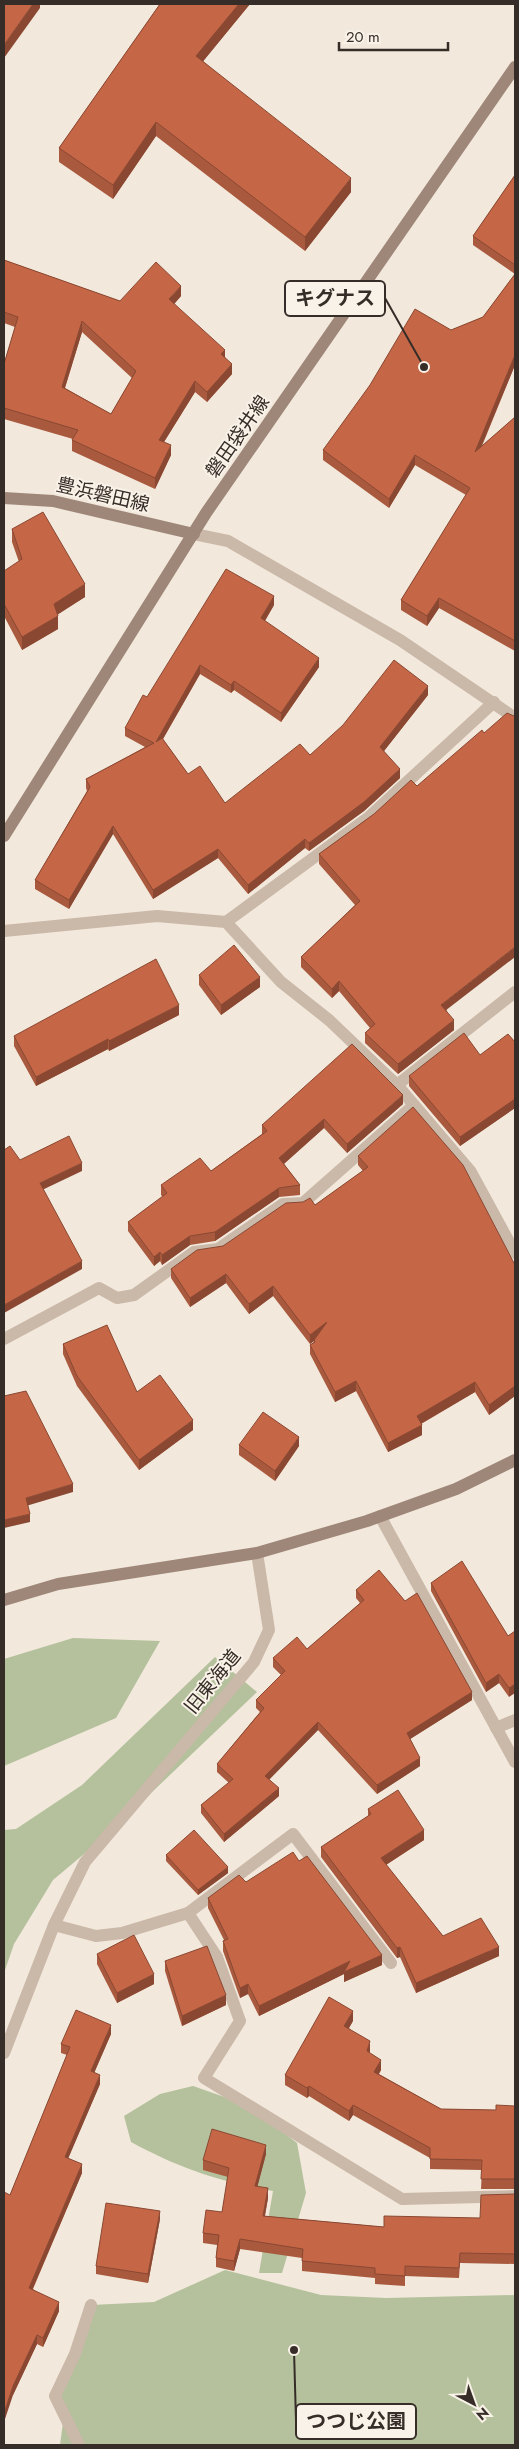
<svg xmlns="http://www.w3.org/2000/svg" width="519" height="2449" font-family="Jost,'Noto Sans JP',sans-serif">
	<style>
		.green { fill: #b4c19c }
		.lines { fill: none; stroke-linecap: round; stroke-linejoin: round }
		.street { stroke: #cab8a8; stroke-width: 12 }
		.secondary { stroke: #9e8779; stroke-width: 12 }
		.wall { fill: #a9593d; fill-rule: evenodd }
		.shaded-wall { fill: #8a4832 }
		.building { fill: #c56747; stroke: #8a4832; fill-rule: evenodd }
		.labels { text-anchor: middle; stroke-width: 4; stroke-linejoin: round; paint-order: stroke }
		.street-label { font-size: 19px; fill: #372d28; stroke: #f9f2e8 }
		.leader { fill: none; stroke: #372d28; stroke-width: 2 }
		.callout-dot { fill: #372d28; stroke: #f9f2e8; stroke-width: 2 }
		.callout { fill: #f9f2e8; stroke: #372d28; stroke-width: 2 }
		.callout-label { font-size: 20px; text-anchor: middle; font-weight: bold; fill: #372d28 }
	</style>
	<rect width="100%" height="100%" fill="#f2e8dc"/>
	<g class="green">
		<path d="M 73,1638 L 160,1641 L 116,1718 L 4,1766 L 4,1659 Z"/>
		<path d="M 215,1657 L 257,1692 L 109,1833 L 53,1880 L 14,1944 L 4,1973 L 4,1830 L 16,1829 L 82,1785 Z"/>
		<path d="M 193,2086 L 250,2106 L 297,2143 L 306,2193 L 282,2273 L 259,2273 L 273,2191 C 218,2181 181,2169 131,2142 L 124,2116 L 160,2094 Z"/>
		<path d="M 225,2270 L 321,2295 L 386,2298 L 515,2295 L 515,2445 L 60,2445 L 64,2415 L 55,2396 L 91,2305 L 154,2302 Z"/>
	</g>
	<g class="lines">
		<g class="street">
			<path d="M 194,534 L 228,541 L 400,640 L 515,718"/>
			<path d="M 226,922 L 281,982 L 329,1020 L 397,1085 L 471,1172 L 515,1253"/>
			<path d="M 4,931 L 157,916 L 226,922 L 369,817 L 494,702"/>
			<path d="M 397,1085 L 515,992"/>
			<path d="M 4,1339 L 99,1288 L 117,1298 L 134,1295 L 194,1252 L 218,1249 L 283,1204 L 303,1203 L 414,1105"/>
			<path d="M 380,1516 L 515,1762"/>
			<path d="M 496,1728 L 515,1720"/>
			<path d="M 188,1913 L 293,1834 L 391,1963"/>
			<path d="M 54,1925 L 96,1936 L 122,1933 L 188,1913 L 217,1957 L 240,2021 L 204,2078 L 402,2199 L 515,2196"/>
			<path d="M 4,2053 L 54,1925 L 85,1862 L 254,1662 L 269,1630 L 257,1553"/>
			<path d="M 79,2445 L 55,2396 L 75,2354 L 91,2305"/>
		</g>
		<g class="secondary">
			<path d="M 4,498 L 53,501 L 194,534"/>
			<path d="M 4,836 L 206,513 L 515,67"/>
			<path d="M 4,1600 L 58,1584 L 257,1553 L 367,1521 L 456,1489 L 515,1460"/>
		</g>
	</g>
	<g class="wall">
		<path d="M 160,4 L 250,4 L 203,61 L 351,192 L 305,251 L 156,136 L 113,199 L 59,162 L 59,148 Z"/>
		<path d="M 515,175 L 515,365 L 482,446 L 515,417 L 515,651 L 439,608 L 427,626 L 401,610 L 401,600 L 466,495 L 415,465 L 389,508 L 323,460 L 323,450 L 451,330 L 483,317 L 515,274 L 473,245 L 473,236 Z"/>
		<path d="M 4,260 L 120,301 L 181,296 L 174,304 L 225,357 L 232,374 L 207,402 L 195,392 L 164,442 L 171,455 L 155,489 L 72,451 L 72,440 L 73,439 L 4,419 L 4,364 L 15,327 L 4,323 ZM 82,332 L 132,378 L 111,414 L 65,388 Z"/>
		<path d="M 12,529 L 85,597 L 57,614 L 58,629 L 22,650 L 4,616 L 4,571 L 19,562 L 12,542 Z"/>
		<path d="M 274,605 L 265,621 L 319,667 L 281,722 L 234,690 L 231,693 L 200,674 L 163,739 L 188,774 L 225,803 L 310,755 L 428,695 L 384,751 L 400,778 L 364,811 L 309,851 L 305,848 L 248,894 L 218,858 L 153,899 L 113,834 L 69,909 L 35,889 L 35,880 L 87,791 L 86,788 L 86,779 L 145,747 L 125,736 L 125,728 L 147,697 Z"/>
		<path d="M 374,814 L 454,1030 L 398,1074 L 365,1043 L 365,1033 L 370,1028 L 339,991 L 332,998 L 301,967 L 301,957 L 355,905 L 319,864 L 319,854 Z"/>
		<path d="M 199,975 L 260,987 L 221,1015 L 199,985 Z"/>
		<path d="M 179,1015 L 109,1051 L 108,1049 L 36,1086 L 14,1046 L 14,1036 Z"/>
		<path d="M 515,1042 L 515,1108 L 460,1146 L 409,1086 L 409,1076 L 480,1055 Z"/>
		<path d="M 403,1104 L 347,1153 L 324,1128 L 284,1164 L 300,1185 L 300,1195 L 279,1197 L 215,1241 L 190,1245 L 162,1265 L 160,1261 L 154,1266 L 128,1231 L 128,1222 L 163,1197 L 161,1195 L 161,1185 L 211,1171 L 262,1134 L 262,1125 Z"/>
		<path d="M 358,1156 L 515,1265 L 515,1396 L 489,1415 L 475,1392 L 421,1424 L 422,1435 L 388,1452 L 356,1391 L 335,1402 L 310,1354 L 310,1345 L 314,1342 L 314,1341 L 310,1344 L 273,1296 L 249,1314 L 226,1283 L 190,1307 L 171,1278 L 171,1269 L 315,1205 L 363,1171 L 358,1165 Z"/>
		<path d="M 63,1344 L 137,1392 L 193,1430 L 139,1470 L 77,1386 L 63,1354 Z"/>
		<path d="M 239,1445 L 299,1446 L 275,1481 L 239,1455 Z"/>
		<path d="M 431,1583 L 508,1636 L 515,1631 L 509,1697 L 499,1683 L 486,1692 L 431,1591 Z"/>
		<path d="M 356,1590 L 472,1700 L 410,1739 L 420,1766 L 377,1794 L 318,1730 L 269,1779 L 279,1796 L 224,1842 L 201,1813 L 201,1805 L 229,1783 L 217,1772 L 217,1764 L 260,1712 L 256,1708 L 256,1700 L 281,1675 L 273,1667 L 273,1658 L 307,1649 L 360,1603 L 356,1598 Z"/>
		<path d="M 368,1809 L 424,1840 L 386,1865 L 443,1936 L 499,1956 L 416,1993 L 400,1957 L 397,1958 L 321,1857 L 321,1847 L 368,1816 Z"/>
		<path d="M 166,1855 L 228,1873 L 198,1895 L 166,1861 Z"/>
		<path d="M 299,1861 L 382,1965 L 344,1982 L 344,1974 L 259,2016 L 248,1994 L 240,1998 L 223,1951 L 223,1941 L 224,1940 L 208,1908 L 208,1898 L 246,1882 Z"/>
		<path d="M 97,1954 L 154,1984 L 117,2003 L 97,1964 Z"/>
		<path d="M 165,1961 L 226,2005 L 182,2026 L 165,1971 Z"/>
		<path d="M 353,2021 L 349,2028 L 370,2051 L 369,2053 L 381,2070 L 379,2074 L 441,2109 L 496,2110 L 515,2106 L 515,2189 L 481,2189 L 482,2170 L 430,2169 L 430,2158 L 353,2115 L 349,2121 L 309,2096 L 307,2098 L 285,2085 L 285,2075 Z"/>
		<path d="M 111,2034 L 94,2073 L 100,2084 L 68,2158 L 82,2173 L 33,2289 L 59,2311 L 43,2347 L 37,2344 L 13,2395 L 10,2195 L 67,2055 L 61,2053 L 61,2044 Z"/>
		<path d="M 266,2154 L 257,2187 L 268,2198 L 265,2216 L 384,2227 L 480,2218 L 515,2194 L 515,2264 L 460,2263 L 459,2278 L 405,2276 L 405,2286 L 375,2284 L 375,2278 L 302,2271 L 302,2258 L 240,2249 L 234,2271 L 216,2267 L 216,2258 L 217,2245 L 203,2243 L 203,2233 L 222,2212 L 228,2177 L 203,2170 L 203,2160 Z"/>
		<path d="M 160,2219 L 148,2283 L 96,2274 L 96,2266 Z"/>
	</g>
	<g class="shaded-wall">
		<path d="M 33,4 L 40,4 L 40,8 L 4,58 L 4,45 Z"/>
		<path d="M 239,4 L 250,4 L 196,70 L 196,56 Z"/>
		<path d="M 156,122 L 156,136 L 113,199 L 113,185 Z"/>
		<path d="M 351,178 L 351,192 L 305,251 L 305,237 Z"/>
		<path d="M 181,286 L 181,296 L 169,310 L 169,299 Z"/>
		<path d="M 82,321 L 82,332 L 62,397 L 62,387 Z"/>
		<path d="M 225,350 L 225,360 L 221,354 Z"/>
		<path d="M 515,355 L 515,365 L 475,461 L 475,452 Z"/>
		<path d="M 232,364 L 232,374 L 207,402 L 207,392 Z"/>
		<path d="M 195,381 L 195,392 L 159,450 L 159,440 Z"/>
		<path d="M 171,445 L 171,455 L 155,489 L 155,478 Z"/>
		<path d="M 415,455 L 415,465 L 389,508 L 389,499 Z"/>
		<path d="M 85,584 L 85,597 L 54,617 L 54,604 Z"/>
		<path d="M 274,596 L 274,605 L 261,627 L 261,618 Z"/>
		<path d="M 439,598 L 439,608 L 427,626 L 427,616 Z"/>
		<path d="M 58,616 L 58,629 L 22,650 L 22,637 Z"/>
		<path d="M 319,658 L 319,667 L 281,722 L 281,713 Z"/>
		<path d="M 200,665 L 200,674 L 156,751 L 156,742 Z"/>
		<path d="M 234,681 L 234,690 L 231,693 L 231,685 Z"/>
		<path d="M 428,686 L 428,695 L 380,756 L 380,747 Z"/>
		<path d="M 400,769 L 400,778 L 364,811 L 309,851 L 309,843 Z"/>
		<path d="M 113,826 L 113,834 L 69,909 L 69,900 Z"/>
		<path d="M 305,839 L 305,848 L 248,894 L 248,885 Z"/>
		<path d="M 218,849 L 218,858 L 153,899 L 153,890 Z"/>
		<path d="M 515,947 L 515,957 L 441,1014 L 441,1005 Z"/>
		<path d="M 260,977 L 260,987 L 221,1015 L 221,1005 Z"/>
		<path d="M 339,981 L 339,991 L 332,998 L 332,989 Z"/>
		<path d="M 179,1005 L 179,1015 L 109,1051 L 109,1041 Z"/>
		<path d="M 454,1020 L 454,1030 L 398,1074 L 398,1064 Z"/>
		<path d="M 108,1039 L 108,1049 L 36,1086 L 36,1077 Z"/>
		<path d="M 403,1095 L 403,1104 L 347,1153 L 347,1144 Z"/>
		<path d="M 515,1099 L 515,1108 L 460,1146 L 460,1137 Z"/>
		<path d="M 324,1119 L 324,1128 L 279,1168 L 279,1158 Z"/>
		<path d="M 82,1163 L 82,1171 L 40,1191 L 40,1183 Z"/>
		<path d="M 279,1188 L 279,1197 L 215,1241 L 215,1232 Z"/>
		<path d="M 190,1236 L 190,1245 L 162,1265 L 162,1255 Z"/>
		<path d="M 160,1252 L 160,1261 L 154,1266 L 154,1257 Z"/>
		<path d="M 82,1261 L 82,1269 L 4,1313 L 4,1305 Z"/>
		<path d="M 226,1274 L 226,1283 L 190,1307 L 190,1298 Z"/>
		<path d="M 273,1286 L 273,1296 L 249,1314 L 249,1304 Z"/>
		<path d="M 327,1322 L 327,1331 L 310,1344 L 310,1335 Z"/>
		<path d="M 356,1381 L 356,1391 L 335,1402 L 335,1392 Z"/>
		<path d="M 475,1382 L 475,1392 L 417,1426 L 417,1416 Z"/>
		<path d="M 515,1386 L 515,1396 L 489,1415 L 489,1405 Z"/>
		<path d="M 193,1420 L 193,1430 L 139,1470 L 139,1460 Z"/>
		<path d="M 422,1425 L 422,1435 L 388,1452 L 388,1443 Z"/>
		<path d="M 299,1437 L 299,1446 L 275,1481 L 275,1471 Z"/>
		<path d="M 73,1484 L 73,1492 L 26,1506 L 26,1498 Z"/>
		<path d="M 30,1514 L 30,1522 L 4,1528 L 4,1520 Z"/>
		<path d="M 499,1674 L 499,1683 L 486,1692 L 486,1683 Z"/>
		<path d="M 515,1684 L 515,1693 L 509,1697 L 509,1688 Z"/>
		<path d="M 472,1692 L 472,1700 L 407,1741 L 407,1733 Z"/>
		<path d="M 318,1722 L 318,1730 L 265,1784 L 265,1776 Z"/>
		<path d="M 420,1758 L 420,1766 L 377,1794 L 377,1785 Z"/>
		<path d="M 279,1788 L 279,1796 L 224,1842 L 224,1834 Z"/>
		<path d="M 424,1830 L 424,1840 L 381,1868 L 381,1858 Z"/>
		<path d="M 228,1867 L 228,1873 L 198,1895 L 198,1890 Z"/>
		<path d="M 400,1947 L 400,1957 L 397,1958 L 397,1948 Z"/>
		<path d="M 499,1947 L 499,1956 L 416,1993 L 416,1983 Z"/>
		<path d="M 382,1955 L 382,1965 L 344,1982 L 344,1974 L 259,2016 L 259,2006 L 350,1961 Z"/>
		<path d="M 154,1974 L 154,1984 L 117,2003 L 117,1993 Z"/>
		<path d="M 248,1984 L 248,1994 L 240,1998 L 240,1988 Z"/>
		<path d="M 226,1995 L 226,2005 L 182,2026 L 182,2016 Z"/>
		<path d="M 353,2011 L 353,2021 L 344,2036 L 344,2026 Z"/>
		<path d="M 111,2025 L 111,2034 L 91,2080 L 91,2071 Z"/>
		<path d="M 370,2041 L 370,2051 L 367,2061 L 367,2051 Z"/>
		<path d="M 381,2060 L 381,2070 L 374,2081 L 374,2072 Z"/>
		<path d="M 100,2075 L 100,2084 L 65,2166 L 65,2157 Z"/>
		<path d="M 309,2086 L 309,2096 L 307,2098 L 307,2088 Z"/>
		<path d="M 353,2105 L 353,2115 L 349,2121 L 349,2111 Z"/>
		<path d="M 266,2145 L 266,2154 L 255,2196 L 255,2186 Z"/>
		<path d="M 82,2164 L 82,2173 L 29,2297 L 29,2288 Z"/>
		<path d="M 268,2188 L 268,2198 L 263,2225 L 263,2216 Z"/>
		<path d="M 160,2211 L 160,2219 L 148,2283 L 148,2274 Z"/>
		<path d="M 240,2239 L 240,2249 L 234,2271 L 234,2261 Z"/>
		<path d="M 59,2302 L 59,2311 L 43,2347 L 43,2338 Z"/>
		<path d="M 37,2335 L 37,2344 L 13,2395 L 4,2422 L 4,2413 L 13,2386 Z"/>
	</g>
	<g class="building">
		<path d="M 4,4 L 33,4 L 4,45 Z"/>
		<path d="M 160,4 L 239,4 L 196,56 L 351,178 L 305,237 L 156,122 L 113,185 L 59,148 Z"/>
		<path d="M 515,175 L 515,265 L 473,236 Z"/>
		<path d="M 4,260 L 120,301 L 156,262 L 181,286 L 169,299 L 225,350 L 221,354 L 232,364 L 207,392 L 195,381 L 159,440 L 171,445 L 155,478 L 72,440 L 78,430 L 4,408 L 4,364 L 18,317 L 4,312 ZM 82,321 L 136,371 L 111,414 L 62,387 Z"/>
		<path d="M 515,274 L 515,355 L 475,452 L 515,417 L 515,641 L 439,598 L 427,616 L 401,600 L 470,488 L 415,455 L 389,499 L 323,450 L 370,385 L 415,309 L 451,330 L 483,317 Z"/>
		<path d="M 43,512 L 85,584 L 54,604 L 58,616 L 22,637 L 4,604 L 4,571 L 22,559 L 12,529 Z"/>
		<path d="M 226,569 L 274,596 L 261,618 L 319,658 L 281,713 L 234,681 L 231,685 L 200,665 L 156,742 L 162,738 L 188,774 L 200,766 L 225,803 L 300,744 L 310,755 L 343,725 L 394,660 L 428,686 L 380,747 L 400,769 L 364,802 L 309,843 L 305,839 L 248,885 L 218,849 L 153,890 L 113,826 L 69,900 L 35,880 L 90,787 L 86,779 L 154,743 L 125,728 L 143,695 L 147,697 Z"/>
		<path d="M 507,713 L 514,716 L 515,716 L 515,947 L 441,1005 L 454,1020 L 398,1064 L 365,1033 L 375,1024 L 339,981 L 332,989 L 301,957 L 360,901 L 319,854 L 374,814 L 411,780 L 417,786 L 482,730 L 484,733 Z"/>
		<path d="M 234,945 L 260,977 L 221,1005 L 199,975 Z"/>
		<path d="M 156,959 L 179,1005 L 109,1041 L 108,1039 L 36,1077 L 14,1036 Z"/>
		<path d="M 464,1033 L 480,1055 L 508,1034 L 515,1042 L 515,1099 L 460,1137 L 409,1076 Z"/>
		<path d="M 352,1044 L 403,1095 L 347,1144 L 324,1119 L 279,1158 L 300,1185 L 279,1188 L 215,1232 L 190,1236 L 162,1255 L 160,1252 L 154,1257 L 128,1222 L 167,1193 L 161,1185 L 200,1158 L 211,1171 L 267,1131 L 262,1125 Z"/>
		<path d="M 413,1107 L 463,1165 L 515,1265 L 515,1386 L 489,1405 L 475,1382 L 417,1416 L 422,1425 L 388,1443 L 356,1381 L 335,1392 L 310,1345 L 315,1342 L 314,1340 L 327,1322 L 310,1335 L 273,1286 L 249,1304 L 226,1274 L 190,1298 L 171,1269 L 197,1250 L 223,1246 L 286,1203 L 303,1202 L 310,1198 L 315,1205 L 368,1167 L 358,1156 Z"/>
		<path d="M 69,1136 L 82,1163 L 40,1183 L 82,1261 L 4,1305 L 4,1150 L 10,1146 L 20,1160 Z"/>
		<path d="M 107,1325 L 137,1392 L 160,1375 L 193,1420 L 139,1460 L 77,1376 L 63,1344 Z"/>
		<path d="M 26,1391 L 73,1484 L 26,1498 L 30,1514 L 4,1520 L 4,1396 Z"/>
		<path d="M 263,1412 L 299,1437 L 275,1471 L 239,1445 Z"/>
		<path d="M 462,1561 L 508,1636 L 515,1631 L 515,1684 L 509,1688 L 499,1674 L 486,1683 L 431,1583 Z"/>
		<path d="M 379,1570 L 405,1601 L 417,1593 L 472,1692 L 407,1733 L 420,1758 L 377,1785 L 318,1722 L 265,1776 L 279,1788 L 224,1834 L 201,1805 L 233,1779 L 217,1764 L 264,1708 L 256,1700 L 285,1671 L 273,1658 L 297,1637 L 307,1649 L 364,1600 L 356,1590 Z"/>
		<path d="M 398,1790 L 424,1830 L 381,1858 L 443,1936 L 481,1918 L 499,1947 L 416,1983 L 400,1947 L 397,1948 L 321,1847 L 371,1814 L 368,1809 Z"/>
		<path d="M 194,1830 L 228,1867 L 198,1890 L 166,1855 Z"/>
		<path d="M 293,1852 L 299,1861 L 307,1856 L 382,1955 L 344,1972 L 350,1961 L 259,2006 L 248,1984 L 240,1988 L 223,1941 L 228,1939 L 208,1898 L 239,1875 L 246,1882 Z"/>
		<path d="M 134,1935 L 154,1974 L 117,1993 L 97,1954 Z"/>
		<path d="M 207,1946 L 226,1995 L 182,2016 L 165,1961 Z"/>
		<path d="M 329,1997 L 353,2011 L 344,2026 L 370,2041 L 367,2051 L 381,2060 L 374,2072 L 441,2109 L 496,2110 L 496,2105 L 515,2106 L 515,2179 L 481,2179 L 482,2160 L 430,2159 L 430,2148 L 353,2105 L 349,2111 L 309,2086 L 307,2088 L 285,2075 Z"/>
		<path d="M 76,2010 L 111,2025 L 91,2071 L 100,2075 L 65,2157 L 82,2164 L 29,2288 L 59,2302 L 43,2338 L 37,2335 L 13,2386 L 4,2413 L 4,2192 L 10,2195 L 70,2047 L 61,2044 Z"/>
		<path d="M 212,2129 L 266,2145 L 255,2186 L 268,2188 L 263,2216 L 384,2227 L 384,2216 L 480,2218 L 481,2195 L 515,2194 L 515,2254 L 460,2253 L 459,2268 L 405,2266 L 405,2276 L 375,2274 L 375,2268 L 302,2261 L 303,2249 L 240,2239 L 234,2261 L 216,2258 L 219,2235 L 203,2233 L 206,2210 L 222,2212 L 229,2168 L 203,2160 Z"/>
		<path d="M 106,2203 L 160,2211 L 148,2274 L 96,2266 Z"/>
	</g>
	<g class="labels">
		<g class="street-label">
			<text transform="translate(237 436) rotate(-55)" y="7">磐田袋井線</text>
			<text transform="translate(103 494) rotate(13)" y="7">豊浜磐田線</text>
			<text transform="translate(212 1681) rotate(-51)" y="7">旧東海道</text>
		</g>
	</g>
	<path class="leader" d="M424 367L385 298M294 2350L296 2421"/>
	<g class="callout-dot">
		<circle cx="424" cy="367" r="5"/>
		<circle cx="294" cy="2350" r="5"/>
	</g>
	<g class="callout">
		<rect x="285" y="281" width="100" height="35" rx="5"/>
		<rect x="296" y="2404" width="120" height="35" rx="5"/>
	</g>
	<g class="callout-label">
		<text x="335" y="305">キグナス</text>
		<text x="356" y="2428">つつじ公園</text>
	</g>
	<rect width="519" height="2449" fill="none" stroke="#372d28" stroke-width="10"/>
	<g transform="translate(474 2404) rotate(139)" stroke="#f9f2e8" stroke-width="4" paint-order="stroke">
	<path d="M0-4L9 19L0 12L-9 19Z" fill="#372d28"/>
	<text y="-8" font-size="14" font-weight="bold" text-anchor="middle" fill="#372d28">N</text>
	</g>
	<path d="M339 42v8h109v-8" fill="none" stroke="#372d28" stroke-width="2.5"/>
	<text x="346" y="42" font-size="15" fill="#372d28" stroke="#f9f2e8" stroke-width="4" paint-order="stroke">20 m</text>
</svg>
